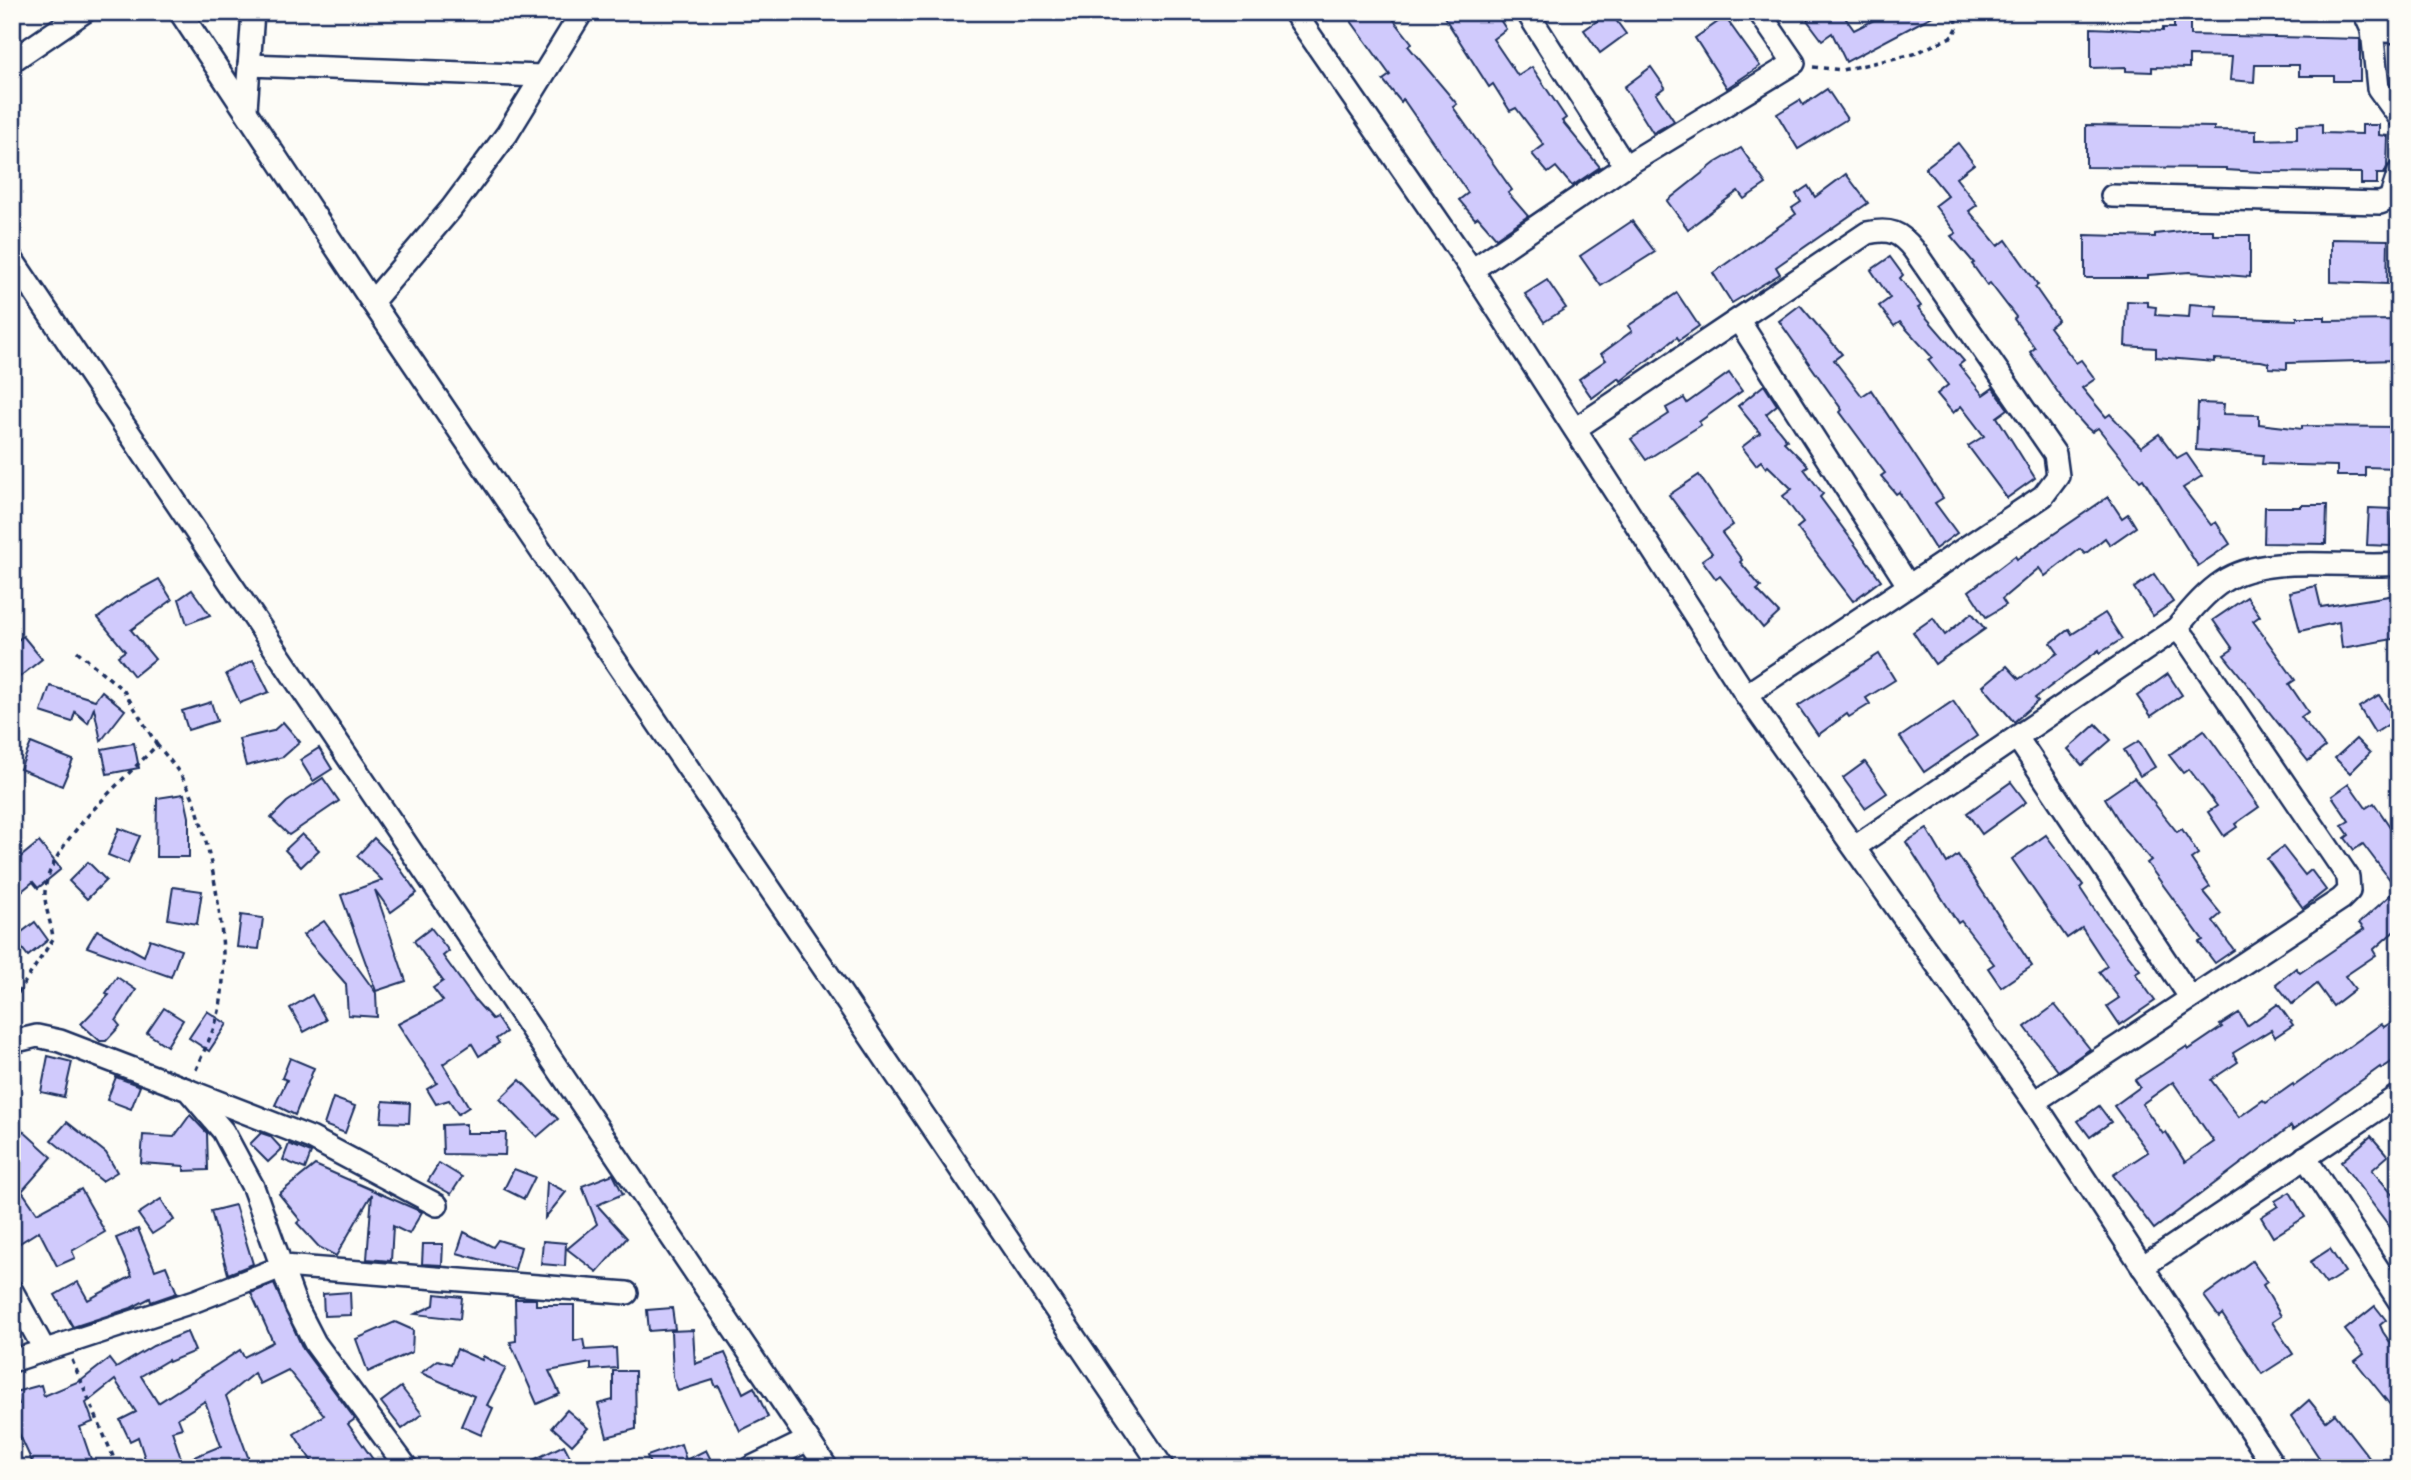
<svg xmlns="http://www.w3.org/2000/svg" width="2411" height="1480" font-family="Pangolin,sans-serif">
	<style>
		.building { fill: #d0cafc; stroke: #1b2f5e; stroke-width: 2; fill-rule: evenodd }
		.lines { fill: none; stroke-linecap: round; stroke-linejoin: round }
		.minor-casing { stroke: #1b2f5e; stroke-width: 26 }
		.path { stroke: #1b2f5e; stroke-width: 3.5; stroke-dasharray: 5 5; stroke-linecap: butt }
		.minor { stroke: #fdfcf7; stroke-width: 21 }
	</style>
	<rect width="100%" height="100%" fill="#fdfcf7"/>
	<filter id="ink" filterUnits="userSpaceOnUse"><feTurbulence type="fractalNoise" baseFrequency=".0143" numOctaves="2"/><feDisplacementMap in="SourceGraphic" scale="14" xChannelSelector="R" yChannelSelector="G"/><feConvolveMatrix kernelMatrix="1 2 1 2 8 2 1 2 1" color-interpolation-filters="sRGB"/></filter>
	<g filter="url(#ink)">
		<g class="building">
			<path d="M 1363,12 L 1388,12 L 1397,24 L 1412,43 L 1408,46 L 1457,104 L 1453,107 L 1512,190 L 1508,193 L 1528,216 L 1496,238 L 1478,217 L 1475,219 L 1459,200 L 1468,193 L 1403,99 L 1401,102 L 1383,80 L 1390,75 L 1351,21 Z"/>
			<path d="M 1441,12 L 1495,12 L 1506,29 L 1493,39 L 1518,76 L 1532,67 L 1566,118 L 1562,121 L 1600,167 L 1572,186 L 1556,167 L 1548,173 L 1532,154 L 1544,145 L 1516,108 L 1510,111 L 1493,84 L 1489,87 Z"/>
			<path d="M 1610,12 L 1626,34 L 1600,53 L 1584,30 Z"/>
			<path d="M 1818,12 L 1841,12 L 1854,30 L 1890,12 L 1940,12 L 1846,62 L 1832,33 L 1822,40 L 1807,20 Z"/>
			<path d="M 1725,17 L 1760,66 L 1727,88 L 1695,38 Z"/>
			<path d="M 2174,21 L 2190,21 L 2190,35 L 2360,39 L 2360,81 L 2334,81 L 2334,76 L 2299,76 L 2299,65 L 2255,65 L 2254,82 L 2230,80 L 2232,57 L 2189,56 L 2189,68 L 2152,67 L 2152,72 L 2126,71 L 2126,67 L 2091,68 L 2091,28 L 2163,31 L 2163,28 L 2174,28 Z"/>
			<path d="M 1651,67 L 1665,87 L 1656,94 L 1674,121 L 1653,133 L 1624,87 Z"/>
			<path d="M 1827,89 L 1847,119 L 1798,149 L 1777,114 L 1800,100 L 1803,105 Z"/>
			<path d="M 2322,124 L 2322,133 L 2362,134 L 2362,125 L 2379,125 L 2379,135 L 2388,136 L 2387,167 L 2384,174 L 2377,174 L 2377,184 L 2361,184 L 2361,173 L 2260,172 L 2226,170 L 2226,168 L 2086,167 L 2086,125 L 2214,127 L 2214,130 L 2256,131 L 2256,140 L 2297,139 L 2297,125 Z"/>
			<path d="M 1958,143 L 1974,164 L 1956,178 L 1977,205 L 1969,211 L 1998,246 L 2006,240 L 2038,285 L 2035,287 L 2058,320 L 2049,327 L 2076,363 L 2081,360 L 2095,379 L 2082,388 L 2106,417 L 2110,414 L 2141,447 L 2159,434 L 2177,458 L 2186,453 L 2202,476 L 2183,488 L 2211,525 L 2216,522 L 2230,544 L 2198,566 L 2143,479 L 2140,481 L 2098,428 L 2092,432 L 2086,427 L 2068,407 L 2030,352 L 2035,348 L 2014,319 L 2016,317 L 1990,283 L 1987,285 L 1972,264 L 1974,263 L 1951,236 L 1956,233 L 1935,206 L 1948,196 L 1925,168 Z"/>
			<path d="M 1741,148 L 1766,184 L 1744,199 L 1738,191 L 1688,229 L 1667,201 L 1715,163 Z"/>
			<path d="M 1846,174 L 1868,203 L 1776,267 L 1780,274 L 1732,303 L 1713,273 L 1796,214 L 1792,208 L 1801,202 L 1796,194 L 1808,186 L 1815,197 Z"/>
			<path d="M 1632,221 L 1655,252 L 1601,286 L 1580,256 Z"/>
			<path d="M 2190,230 L 2213,230 L 2213,235 L 2250,235 L 2250,277 L 2190,272 L 2148,275 L 2148,278 L 2085,278 L 2085,235 L 2155,237 L 2155,234 Z"/>
			<path d="M 2331,239 L 2388,240 L 2387,284 L 2331,282 Z"/>
			<path d="M 1890,257 L 1903,275 L 1900,278 L 1921,306 L 1918,308 L 1964,361 L 1959,365 L 1983,395 L 1993,388 L 2008,409 L 1997,417 L 2035,478 L 2007,498 L 1968,446 L 1984,436 L 1961,406 L 1953,413 L 1937,394 L 1948,385 L 1928,360 L 1932,357 L 1900,322 L 1894,326 L 1879,306 L 1890,298 L 1871,270 Z"/>
			<path d="M 1547,280 L 1566,308 L 1544,322 L 1525,294 Z"/>
			<path d="M 1677,293 L 1699,326 L 1679,340 L 1677,337 L 1621,381 L 1619,378 L 1592,398 L 1579,379 L 1606,360 L 1601,354 L 1632,331 L 1628,326 Z"/>
			<path d="M 2127,301 L 2148,302 L 2148,306 L 2156,307 L 2155,315 L 2189,317 L 2190,304 L 2217,306 L 2216,317 L 2297,320 L 2297,317 L 2325,317 L 2325,321 L 2395,320 L 2396,360 L 2287,363 L 2287,369 L 2269,368 L 2269,363 L 2261,361 L 2214,359 L 2214,362 L 2156,357 L 2156,348 L 2125,346 Z"/>
			<path d="M 1800,305 L 1842,354 L 1834,360 L 1862,396 L 1871,390 L 1943,498 L 1935,503 L 1957,533 L 1935,549 L 1899,492 L 1896,494 L 1881,476 L 1885,473 L 1840,412 L 1842,410 L 1779,321 Z"/>
			<path d="M 1729,373 L 1742,391 L 1699,422 L 1701,425 L 1646,460 L 1631,439 L 1669,414 L 1666,408 L 1684,398 L 1687,403 Z"/>
			<path d="M 1764,385 L 1777,405 L 1766,414 L 1787,440 L 1784,442 L 1808,466 L 1804,469 L 1823,494 L 1820,497 L 1881,580 L 1853,601 L 1797,528 L 1803,523 L 1783,496 L 1792,489 L 1768,466 L 1766,468 L 1761,461 L 1756,465 L 1742,447 L 1760,433 L 1738,406 Z"/>
			<path d="M 2198,403 L 2224,404 L 2223,414 L 2259,415 L 2259,424 L 2302,429 L 2302,426 L 2398,427 L 2397,468 L 2365,467 L 2365,476 L 2337,476 L 2337,466 L 2262,464 L 2263,455 L 2196,450 Z"/>
			<path d="M 1699,475 L 1733,525 L 1722,533 L 1742,560 L 1740,562 L 1761,587 L 1757,590 L 1779,613 L 1763,628 L 1720,576 L 1716,579 L 1702,560 L 1712,553 L 1669,495 Z"/>
			<path d="M 2108,497 L 2122,518 L 2128,514 L 2136,527 L 2110,545 L 2105,538 L 2085,554 L 2080,549 L 2045,576 L 2039,568 L 2002,599 L 2006,605 L 1986,617 L 1969,591 L 2015,556 L 2017,559 Z"/>
			<path d="M 2301,505 L 2327,505 L 2326,544 L 2264,543 L 2265,507 L 2301,507 Z"/>
			<path d="M 2369,508 L 2393,509 L 2391,546 L 2367,545 Z"/>
			<path d="M 2154,574 L 2173,602 L 2153,616 L 2134,588 Z"/>
			<path d="M 159,579 L 172,600 L 131,630 L 155,659 L 134,676 L 118,656 L 125,651 L 98,618 L 124,598 Z"/>
			<path d="M 2316,586 L 2321,607 L 2395,595 L 2399,638 L 2342,648 L 2339,622 L 2300,631 L 2290,592 Z"/>
			<path d="M 192,590 L 210,615 L 187,624 L 179,599 Z"/>
			<path d="M 2247,597 L 2260,616 L 2253,621 L 2295,680 L 2289,684 L 2308,712 L 2301,717 L 2325,747 L 2308,761 L 2224,655 L 2233,649 L 2213,620 Z"/>
			<path d="M 1972,613 L 1985,629 L 1935,664 L 1913,632 L 1933,618 L 1945,635 Z"/>
			<path d="M 2105,613 L 2122,639 L 2100,653 L 2099,650 L 2035,698 L 2038,701 L 2014,722 L 1983,686 L 2007,666 L 2019,679 L 2058,653 L 2051,643 L 2069,629 L 2072,634 Z"/>
			<path d="M 23,636 L 42,659 L 12,683 L 12,645 Z"/>
			<path d="M 1879,654 L 1895,680 L 1866,698 L 1870,704 L 1849,717 L 1847,714 L 1818,735 L 1798,706 Z"/>
			<path d="M 253,660 L 269,692 L 240,703 L 226,674 Z"/>
			<path d="M 2168,674 L 2182,695 L 2151,716 L 2137,696 Z"/>
			<path d="M 50,686 L 95,700 L 102,691 L 125,710 L 101,741 L 94,708 L 88,723 L 75,712 L 72,722 L 41,712 Z"/>
			<path d="M 2379,695 L 2395,720 L 2375,733 L 2359,707 Z"/>
			<path d="M 1953,701 L 1977,736 L 1924,772 L 1900,737 Z"/>
			<path d="M 211,702 L 217,721 L 188,730 L 182,711 Z"/>
			<path d="M 283,722 L 300,742 L 283,757 L 246,766 L 239,739 L 273,731 Z"/>
			<path d="M 2096,724 L 2111,740 L 2082,765 L 2068,749 Z"/>
			<path d="M 2204,730 L 2259,807 L 2235,824 L 2237,827 L 2224,836 L 2208,812 L 2217,806 L 2189,769 L 2183,773 L 2169,755 Z"/>
			<path d="M 2356,739 L 2370,753 L 2350,773 L 2335,758 Z"/>
			<path d="M 2139,741 L 2155,767 L 2140,776 L 2124,750 Z"/>
			<path d="M 31,743 L 73,760 L 62,786 L 20,769 Z"/>
			<path d="M 134,743 L 139,768 L 107,774 L 102,749 Z"/>
			<path d="M 319,748 L 332,769 L 313,781 L 300,760 Z"/>
			<path d="M 1865,762 L 1887,793 L 1865,808 L 1843,778 Z"/>
			<path d="M 323,778 L 339,801 L 289,835 L 271,818 L 287,802 Z"/>
			<path d="M 2134,778 L 2177,832 L 2182,829 L 2198,854 L 2191,859 L 2210,887 L 2203,892 L 2221,914 L 2213,921 L 2234,950 L 2215,963 L 2199,942 L 2203,940 L 2147,863 L 2151,860 L 2124,829 L 2105,798 Z"/>
			<path d="M 2011,782 L 2026,802 L 1982,834 L 1967,813 Z"/>
			<path d="M 2349,784 L 2366,808 L 2374,803 L 2399,840 L 2399,927 L 2373,950 L 2376,955 L 2345,976 L 2355,989 L 2333,1006 L 2317,984 L 2292,1004 L 2276,984 L 2296,968 L 2300,973 L 2364,929 L 2359,923 L 2397,889 L 2363,844 L 2354,850 L 2345,838 L 2349,835 L 2342,825 L 2349,821 L 2332,796 Z"/>
			<path d="M 184,794 L 189,817 L 189,857 L 156,857 L 157,798 Z"/>
			<path d="M 119,828 L 140,836 L 128,863 L 108,855 Z"/>
			<path d="M 1927,829 L 1947,863 L 1958,855 L 2032,966 L 2001,987 L 1988,968 L 1994,964 L 1961,921 L 1958,923 L 1906,842 Z"/>
			<path d="M 302,834 L 319,850 L 301,867 L 285,850 Z"/>
			<path d="M 2046,835 L 2083,885 L 2080,888 L 2104,924 L 2140,970 L 2135,973 L 2155,1001 L 2120,1025 L 2107,1006 L 2119,998 L 2099,972 L 2107,966 L 2082,928 L 2067,938 L 2012,859 Z"/>
			<path d="M 374,838 L 390,854 L 417,893 L 391,912 L 375,890 L 406,981 L 376,991 L 341,895 L 382,880 L 357,856 Z"/>
			<path d="M 39,842 L 61,869 L 38,888 L 33,882 L 12,899 L 12,864 Z"/>
			<path d="M 2283,847 L 2305,875 L 2311,870 L 2326,890 L 2303,908 L 2267,859 Z"/>
			<path d="M 88,862 L 106,880 L 87,899 L 69,881 Z"/>
			<path d="M 173,887 L 202,891 L 197,924 L 168,919 Z"/>
			<path d="M 241,915 L 263,918 L 259,949 L 237,947 Z"/>
			<path d="M 324,921 L 376,993 L 377,1017 L 348,1015 L 346,984 L 303,935 Z"/>
			<path d="M 35,922 L 48,940 L 28,956 L 14,938 Z"/>
			<path d="M 431,928 L 449,951 L 443,956 L 475,1000 L 492,1019 L 496,1017 L 506,1032 L 496,1039 L 499,1043 L 479,1056 L 472,1044 L 443,1064 L 469,1107 L 458,1114 L 449,1100 L 436,1104 L 427,1089 L 437,1083 L 398,1024 L 443,1001 L 433,988 L 443,981 L 414,941 Z"/>
			<path d="M 97,930 L 144,956 L 150,939 L 181,950 L 171,977 L 87,947 Z"/>
			<path d="M 117,977 L 136,990 L 116,1021 L 120,1026 L 106,1041 L 100,1041 L 81,1024 L 109,995 L 106,993 Z"/>
			<path d="M 312,995 L 326,1020 L 304,1032 L 290,1008 Z"/>
			<path d="M 2278,1004 L 2293,1025 L 2275,1037 L 2271,1030 L 2233,1053 L 2238,1062 L 2211,1080 L 2239,1117 L 2263,1100 L 2266,1103 L 2293,1084 L 2294,1086 L 2381,1024 L 2384,1027 L 2399,1017 L 2399,1057 L 2381,1069 L 2380,1067 L 2293,1130 L 2291,1126 L 2154,1229 L 2113,1175 L 2148,1152 L 2114,1106 L 2140,1087 L 2135,1080 L 2186,1047 L 2188,1050 L 2222,1027 L 2220,1025 L 2239,1013 L 2247,1026 ZM 2173,1082 L 2214,1142 L 2185,1162 L 2166,1132 L 2163,1134 L 2142,1104 Z"/>
			<path d="M 2055,1005 L 2090,1049 L 2058,1071 L 2025,1027 Z"/>
			<path d="M 164,1008 L 183,1020 L 167,1046 L 147,1033 Z"/>
			<path d="M 207,1011 L 227,1024 L 209,1051 L 189,1038 Z"/>
			<path d="M 48,1056 L 72,1062 L 64,1097 L 41,1092 Z"/>
			<path d="M 290,1058 L 314,1068 L 295,1115 L 275,1105 L 287,1080 L 282,1078 Z"/>
			<path d="M 116,1077 L 140,1086 L 131,1109 L 107,1100 Z"/>
			<path d="M 520,1080 L 558,1119 L 537,1137 L 500,1099 Z"/>
			<path d="M 333,1098 L 355,1106 L 345,1133 L 324,1125 Z"/>
			<path d="M 383,1101 L 410,1103 L 409,1123 L 381,1122 Z"/>
			<path d="M 2099,1106 L 2111,1122 L 2090,1137 L 2078,1121 Z"/>
			<path d="M 190,1115 L 207,1133 L 208,1170 L 184,1171 L 184,1166 L 141,1163 L 143,1135 L 174,1137 Z"/>
			<path d="M 12,1121 L 52,1157 L 22,1191 L 37,1213 L 81,1189 L 105,1232 L 72,1251 L 75,1258 L 57,1266 L 39,1231 L 12,1248 Z"/>
			<path d="M 67,1122 L 106,1153 L 117,1172 L 102,1181 L 51,1140 Z"/>
			<path d="M 466,1124 L 466,1133 L 506,1133 L 505,1155 L 443,1154 L 442,1125 Z"/>
			<path d="M 261,1133 L 270,1136 L 282,1149 L 268,1162 L 250,1144 Z"/>
			<path d="M 2371,1136 L 2388,1156 L 2372,1170 L 2399,1202 L 2399,1239 L 2341,1162 Z"/>
			<path d="M 289,1144 L 311,1153 L 305,1169 L 283,1160 Z"/>
			<path d="M 439,1163 L 462,1177 L 451,1194 L 428,1181 Z"/>
			<path d="M 315,1165 L 422,1212 L 409,1234 L 393,1226 L 391,1261 L 367,1259 L 372,1194 L 336,1256 L 319,1247 L 297,1223 L 300,1220 L 279,1194 Z"/>
			<path d="M 514,1169 L 535,1177 L 524,1199 L 504,1189 Z"/>
			<path d="M 613,1174 L 623,1194 L 597,1205 L 627,1238 L 597,1272 L 567,1249 L 597,1224 L 582,1186 Z"/>
			<path d="M 547,1182 L 566,1192 L 545,1218 Z"/>
			<path d="M 2290,1192 L 2305,1217 L 2273,1237 L 2261,1217 L 2278,1206 L 2275,1201 Z"/>
			<path d="M 161,1199 L 174,1220 L 152,1234 L 138,1214 Z"/>
			<path d="M 235,1205 L 253,1264 L 228,1274 L 211,1211 Z"/>
			<path d="M 138,1229 L 155,1270 L 166,1266 L 177,1293 L 151,1302 L 150,1298 L 131,1308 L 73,1327 L 55,1295 L 78,1282 L 88,1300 L 132,1276 L 116,1238 Z"/>
			<path d="M 464,1232 L 493,1247 L 498,1240 L 521,1247 L 515,1269 L 457,1253 Z"/>
			<path d="M 543,1241 L 566,1243 L 565,1266 L 541,1264 Z"/>
			<path d="M 423,1244 L 443,1244 L 442,1265 L 422,1264 Z"/>
			<path d="M 2330,1249 L 2345,1272 L 2326,1284 L 2310,1262 Z"/>
			<path d="M 2252,1261 L 2267,1282 L 2263,1285 L 2281,1316 L 2272,1322 L 2293,1354 L 2262,1374 L 2222,1314 L 2219,1317 L 2204,1296 Z"/>
			<path d="M 274,1284 L 303,1349 L 355,1419 L 348,1424 L 379,1468 L 316,1468 L 294,1434 L 324,1415 L 288,1370 L 260,1384 L 254,1373 L 226,1396 L 252,1468 L 148,1468 L 138,1437 L 130,1441 L 120,1420 L 136,1412 L 115,1380 L 86,1403 L 93,1422 L 80,1427 L 94,1468 L 35,1468 L 17,1429 L 12,1431 L 12,1405 L 19,1404 L 15,1392 L 41,1385 L 44,1396 L 82,1380 L 109,1359 L 116,1368 L 153,1346 L 187,1332 L 195,1351 L 169,1362 L 168,1360 L 141,1376 L 158,1403 L 240,1350 L 244,1357 L 273,1342 L 251,1293 ZM 205,1401 L 221,1446 L 182,1462 L 172,1431 L 182,1428 L 178,1418 Z"/>
			<path d="M 350,1292 L 351,1315 L 324,1316 L 323,1294 Z"/>
			<path d="M 435,1294 L 462,1297 L 460,1319 L 415,1314 L 434,1305 Z"/>
			<path d="M 515,1299 L 536,1299 L 536,1305 L 574,1305 L 574,1341 L 583,1339 L 585,1350 L 616,1348 L 617,1368 L 591,1370 L 591,1363 L 549,1371 L 560,1394 L 537,1404 L 510,1342 L 516,1341 Z"/>
			<path d="M 2375,1306 L 2386,1320 L 2380,1325 L 2383,1332 L 2399,1355 L 2399,1416 L 2355,1361 L 2364,1354 L 2345,1330 Z"/>
			<path d="M 672,1308 L 675,1329 L 649,1331 L 647,1310 Z"/>
			<path d="M 395,1322 L 413,1330 L 412,1352 L 368,1372 L 356,1339 Z"/>
			<path d="M 693,1330 L 695,1364 L 725,1353 L 743,1393 L 754,1387 L 768,1417 L 740,1431 L 719,1386 L 716,1387 L 713,1380 L 678,1391 L 673,1377 L 671,1331 Z"/>
			<path d="M 457,1349 L 482,1360 L 483,1356 L 506,1368 L 487,1405 L 493,1408 L 481,1435 L 461,1426 L 474,1396 L 421,1373 L 438,1360 L 451,1364 Z"/>
			<path d="M 613,1371 L 635,1371 L 636,1429 L 607,1437 L 598,1404 L 613,1400 Z"/>
			<path d="M 401,1387 L 422,1414 L 402,1429 L 381,1402 Z"/>
			<path d="M 2309,1400 L 2326,1421 L 2335,1414 L 2377,1468 L 2326,1468 L 2291,1416 Z"/>
			<path d="M 567,1410 L 588,1428 L 572,1445 L 552,1427 Z"/>
			<path d="M 681,1444 L 686,1460 L 706,1450 L 715,1468 L 651,1468 L 647,1456 Z"/>
			<path d="M 564,1445 L 576,1468 L 517,1468 Z"/>
		</g>
		<g class="lines">
			<g class="minor-casing">
				<g id="minor">
					<path d="M 180,12 L 372,302 L 1163,1468"/>
					<path d="M 1294,12 L 1472,270 L 1746,695 L 2034,1102 L 2275,1468"/>
					<path d="M 1527,12 L 1625,166"/>
					<path d="M 2364,12 L 2372,30 L 2399,32"/>
					<path d="M 2372,30 L 2378,88 L 2399,117"/>
					<path d="M 12,61 L 84,12"/>
					<path d="M 249,65 L 542,76"/>
					<path d="M 246,109 L 253,12"/>
					<path d="M 2112,196 L 2380,203 L 2390,199 L 2399,172"/>
					<path d="M 12,259 L 827,1468"/>
					<path d="M 1472,270 L 1625,166 L 1794,63 L 1759,12"/>
					<path d="M 372,302 L 451,209 L 507,134 L 582,12"/>
					<path d="M 1739,321 L 1908,585"/>
					<path d="M 1575,429 L 1867,233 C 1890,228 1900,232 1914,250 L 2055,454 L 2058,476 L 2043,496 L 1746,695"/>
					<path d="M 2177,628 C 2190,611 2204,594 2222,582 C 2265,552 2348,569 2399,564"/>
					<path d="M 2018,739 L 2190,997"/>
					<path d="M 1855,847 L 2177,628 L 2189,643 L 2348,877 L 2349,891 L 2341,899 L 2034,1102"/>
					<path d="M 12,1042 L 37,1036 L 60,1041 L 188,1090 L 223,1131 L 253,1187 L 296,1306 L 315,1343 L 407,1468"/>
					<path d="M 190,1091 L 311,1138 L 437,1205"/>
					<path d="M 2305,1157 L 2399,1301"/>
					<path d="M 2142,1267 L 2399,1095"/>
					<path d="M 12,1291 L 44,1349"/>
					<path d="M 12,1361 L 195,1301 L 284,1266 L 627,1293"/>
					<path d="M 750,1468 L 808,1440"/>
				</g>
			</g>
			<g class="path">
				<path d="M 1813,67 L 1842,70 L 1914,54 L 1953,36 L 1957,28 L 1956,12"/>
				<path d="M 77,651 L 124,691 L 157,745"/>
				<path d="M 12,1002 L 53,939 C 52,924 44,907 45,892 C 47,845 125,779 157,745 C 173,763 187,781 195,803 C 213,858 232,955 219,1011 C 214,1032 203,1052 195,1072"/>
				<path d="M 72,1360 L 118,1468"/>
			</g>
			<use href="#minor" class="minor"/>
		</g>
	</g>
	<rect width="2411" height="1480" fill="none" stroke="#fdfcf7" stroke-width="42"/>
	<rect x="21" y="21" width="2369" height="1438" fill="none" stroke="#1b2f5e" stroke-width="2.5" filter="url(#ink)"/>
</svg>
